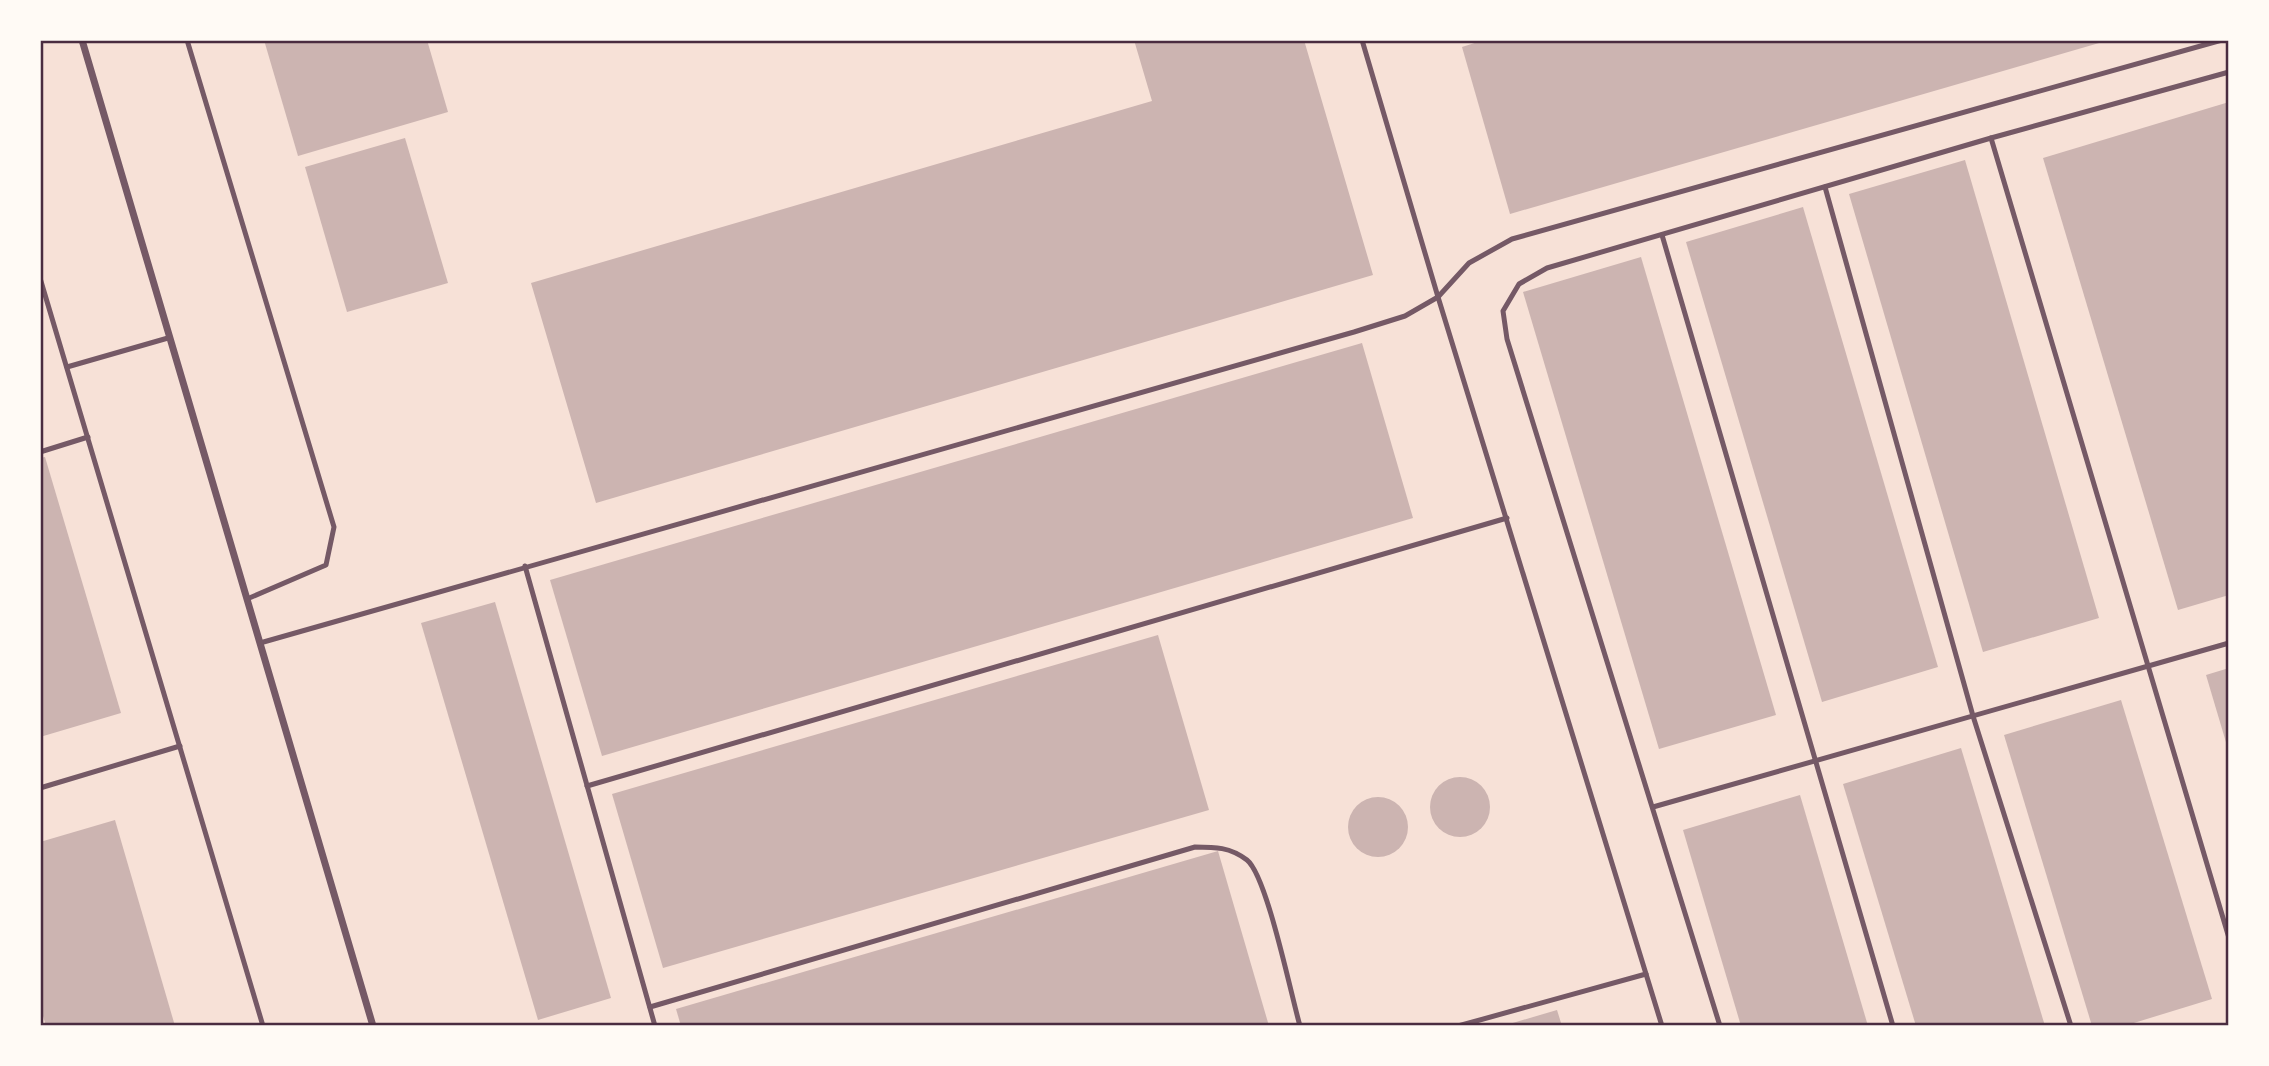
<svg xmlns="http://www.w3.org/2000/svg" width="2269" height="1066" font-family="Mulish,sans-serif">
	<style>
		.building { fill: #ccb4b1 }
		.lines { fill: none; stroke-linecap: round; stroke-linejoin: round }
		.service { stroke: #755966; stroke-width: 5 }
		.minor { stroke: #755966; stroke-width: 7 }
		.neatline { fill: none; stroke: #4a2c40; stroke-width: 2.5 }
	</style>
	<rect width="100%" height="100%" fill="#f7e1d7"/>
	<g class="building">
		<path d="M 264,40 L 427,40 L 448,112 L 298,156 Z"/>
		<path d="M 1134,40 L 1304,40 L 1373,275 L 596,503 L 531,283 L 1152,101 Z"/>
		<path d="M 1484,40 L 2106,40 L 2106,41 L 1510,214 L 1462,47 Z"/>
		<path d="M 2229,102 L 2229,595 L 2178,610 L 2043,158 Z"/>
		<path d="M 405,138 L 448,283 L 347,312 L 305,167 Z"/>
		<path d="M 1965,160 L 2099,618 L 1983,652 L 1849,194 Z"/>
		<path d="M 1803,207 L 1938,667 L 1822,702 L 1686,242 Z"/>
		<path d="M 1641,257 L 1776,715 L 1659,749 L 1523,292 Z"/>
		<path d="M 1362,343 L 1413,518 L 602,756 L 550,580 Z"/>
		<path d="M 45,457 L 121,713 L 40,737 L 40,458 Z"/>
		<path d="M 495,602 L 611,998 L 538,1020 L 421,623 Z"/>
		<path d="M 1158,635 L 1209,810 L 663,968 L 612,794 Z"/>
		<path d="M 2229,668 L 2229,749 L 2228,749 L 2206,675 Z"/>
		<path d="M 2121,700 L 2212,999 L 2124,1026 L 2092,1026 L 2004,735 Z"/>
		<path d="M 1961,748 L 2045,1026 L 1916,1026 L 1843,784 Z"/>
		<circle cx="1460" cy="807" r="30"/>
		<path d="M 1800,795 L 1868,1026 L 1741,1026 L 1683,830 Z"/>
		<circle cx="1378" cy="827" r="30"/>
		<path d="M 115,820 L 175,1026 L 46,1026 L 40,1006 L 40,842 Z"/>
		<path d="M 1218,851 L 1269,1026 L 681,1026 L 676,1009 Z"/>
		<path d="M 1557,1010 L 1562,1026 L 1506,1026 L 1506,1025 Z"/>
	</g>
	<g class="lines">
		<g class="service">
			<path d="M 187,40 L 334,527 L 326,565 L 247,599"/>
			<path d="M 1362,40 L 1438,297 L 1662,1026"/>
			<path d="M 1991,138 L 2229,938"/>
			<path d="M 1825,187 L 1973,716 L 2071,1026"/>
			<path d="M 1662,235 L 1893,1026"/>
			<path d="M 40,278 L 263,1026"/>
			<path d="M 67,367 L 168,338"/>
			<path d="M 40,452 L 88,437"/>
			<path d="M 525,566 L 655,1026"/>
			<path d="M 260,643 L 1354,332 L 1405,316 L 1438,297 L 1469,263 L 1512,239 L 2222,40"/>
			<path d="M 587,786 L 1507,518"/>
			<path d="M 40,788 L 180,746"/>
			<path d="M 1653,807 L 2229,643"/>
			<path d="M 650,1007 L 1195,847 C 1215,847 1230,847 1247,860 C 1267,876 1291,995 1300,1026"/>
			<path d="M 1458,1026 L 1646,974"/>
			<path d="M 1720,1026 L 1507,339 L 1503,311 L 1519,284 L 1547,268 L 1991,138 L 2229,72"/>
		</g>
		<path class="minor" d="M 82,40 L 373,1026"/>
	</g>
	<rect width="2269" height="1066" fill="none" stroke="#fffaf5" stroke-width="84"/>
	<rect x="42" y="42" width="2185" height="982" class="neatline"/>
</svg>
